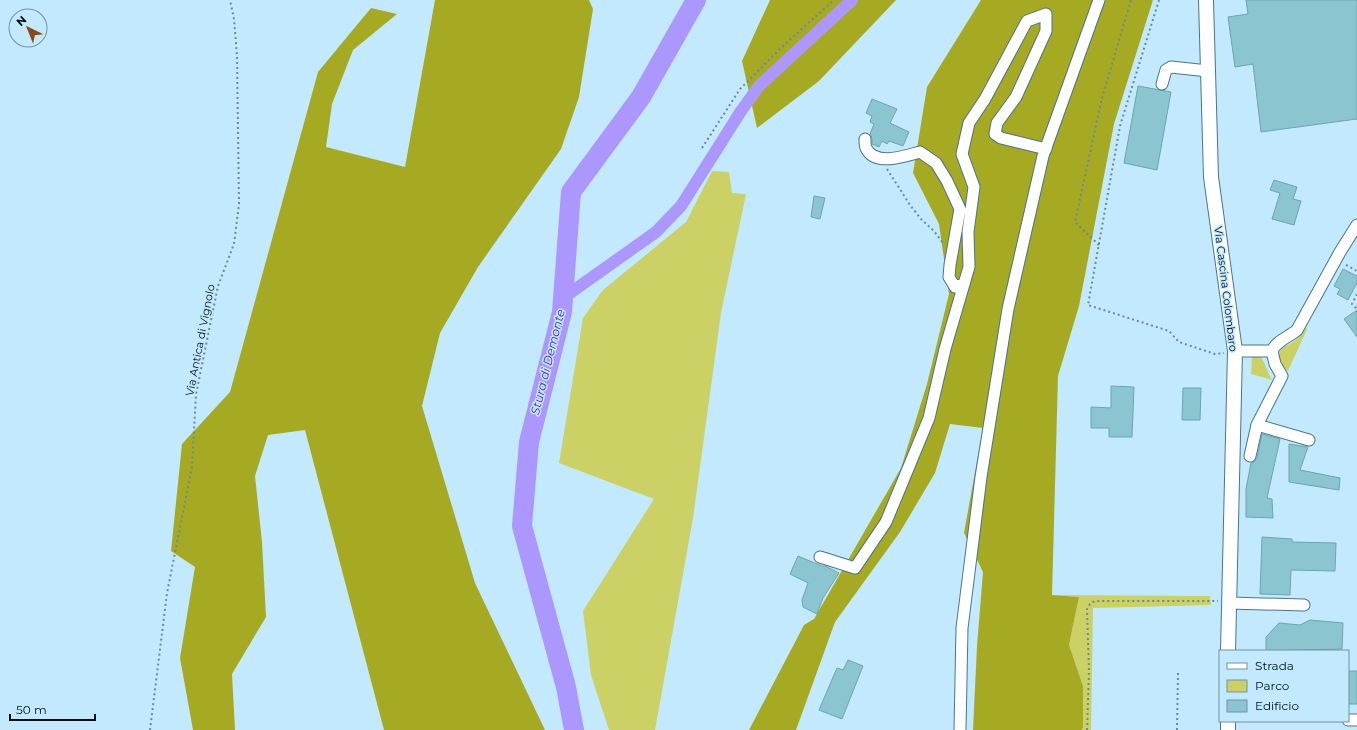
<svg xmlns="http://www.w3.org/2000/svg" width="1357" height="730" font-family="Montserrat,sans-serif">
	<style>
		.green { fill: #cbd164 }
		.forest { fill: #a6aa23 }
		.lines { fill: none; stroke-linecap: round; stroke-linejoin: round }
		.canal { stroke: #ac97ff; stroke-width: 12 }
		.river { stroke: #ac97ff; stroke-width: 20 }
		.building { fill: #8bc5d0; stroke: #6ca5b0 }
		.minor-casing { stroke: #48758c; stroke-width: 13 }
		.major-casing { stroke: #48758c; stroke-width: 16 }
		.path { stroke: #6d8998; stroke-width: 2; stroke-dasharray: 2 3; stroke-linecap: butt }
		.minor { stroke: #fff; stroke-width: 11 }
		.major { stroke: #fff; stroke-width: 14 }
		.labels { text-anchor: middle; stroke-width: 3; stroke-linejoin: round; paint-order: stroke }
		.street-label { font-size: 11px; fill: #000e17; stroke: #c3e9fe }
		.water-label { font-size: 12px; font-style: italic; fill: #4e279d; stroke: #c3e9fe }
	</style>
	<rect width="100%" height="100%" fill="#c3e9fe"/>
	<g class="green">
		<path d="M 712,171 L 729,172 L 732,193 L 746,194 L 721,313 L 693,518 L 655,730 L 609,730 L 591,675 L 583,611 L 654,499 L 559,463 L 583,318 L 603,290 L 686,222 Z"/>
		<path d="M 1308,327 L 1288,371 C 1281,365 1274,353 1284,347 C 1289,344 1294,342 1298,338 C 1302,334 1303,330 1308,327 Z"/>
		<path d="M 1252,356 L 1260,356 C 1266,363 1267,372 1272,380 L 1251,374 Z"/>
		<path d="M 1052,595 L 1210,596 L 1211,605 L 1093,608 L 1091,730 L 1082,730 L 1083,727 L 1083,686 L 1069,645 L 1079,597 Z"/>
	</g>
	<g class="forest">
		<path d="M 435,0 L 589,0 L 593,9 L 579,97 L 561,149 L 478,267 L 440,333 L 422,406 L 475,583 L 545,730 L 384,730 L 305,430 L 268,435 L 255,476 L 262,542 L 266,617 L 232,674 L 235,730 L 193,730 L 180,658 L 195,567 L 171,551 L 182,444 L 230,392 L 318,72 L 371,8 L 397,14 L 353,50 L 332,104 L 326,147 L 405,167 Z"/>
		<path d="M 770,0 L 896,0 L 819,81 L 757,128 L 742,61 Z"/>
		<path d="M 981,0 L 1153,0 L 1114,124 L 1079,306 L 1058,376 L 1052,595 L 1079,597 L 1069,645 L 1083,686 L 1083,727 L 1082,730 L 973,730 L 977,646 L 983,572 L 964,533 L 983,428 L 950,424 L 935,473 L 900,532 L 835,622 L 796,730 L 749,730 L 804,625 L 814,619 L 901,468 L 927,384 L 949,294 L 939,224 L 913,173 L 927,87 Z"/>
	</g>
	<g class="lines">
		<path class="canal" d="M 563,298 L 656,232 L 681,206 L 741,111 L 759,86 L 852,0"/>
		<path class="river" d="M 574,730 L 566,687 L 522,526 L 529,442 L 562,312 L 571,192 L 641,97 L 696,0"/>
	</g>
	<g class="building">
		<path d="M 1246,0 L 1357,0 L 1357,119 L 1261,132 L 1253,64 L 1235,67 L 1228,17 L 1248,14 Z"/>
		<path d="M 1138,86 L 1171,92 L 1157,170 L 1124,163 Z"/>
		<path d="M 872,99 L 897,109 L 890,123 L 909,132 L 903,146 L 889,141 L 887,144 L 882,141 L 879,147 L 872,144 L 872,139 L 870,134 L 874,124 L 870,122 L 872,116 L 866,113 Z"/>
		<path d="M 1274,180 L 1297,187 L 1293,199 L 1301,201 L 1294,225 L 1272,219 L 1280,193 L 1270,190 Z"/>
		<path d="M 814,196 L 825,198 L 820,219 L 811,217 Z"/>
		<path d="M 1343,269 L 1357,276 L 1357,283 L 1348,300 L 1337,294 L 1340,289 L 1334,286 Z"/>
		<path d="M 1357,310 L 1357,337 L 1344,319 Z"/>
		<path d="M 1111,386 L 1134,387 L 1132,437 L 1109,437 L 1109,428 L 1091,428 L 1091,407 L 1111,408 Z"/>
		<path d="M 1183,388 L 1201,388 L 1200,420 L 1182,420 Z"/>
		<path d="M 1262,434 L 1280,439 L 1267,498 L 1272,499 L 1273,518 L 1246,517 L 1246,489 L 1251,463 L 1255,461 L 1257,458 Z"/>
		<path d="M 1289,444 L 1308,447 L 1300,470 L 1340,478 L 1339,490 L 1289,482 Z"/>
		<path d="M 1262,537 L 1292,539 L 1292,542 L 1336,543 L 1335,571 L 1291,570 L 1290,595 L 1260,594 Z"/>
		<path d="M 798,556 L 822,566 L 825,566 L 839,573 L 823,598 L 817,614 L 803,607 L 802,600 L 808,583 L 790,574 Z"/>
		<path d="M 1310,620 L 1343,623 L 1342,649 L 1266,651 L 1266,637 L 1279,623 L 1300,625 Z"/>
		<path d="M 848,660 L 863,666 L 842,719 L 819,710 L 837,668 L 843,670 Z"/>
		<rect x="1348" y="671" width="9" height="33"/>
	</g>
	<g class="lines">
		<g class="minor-casing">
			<g id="minor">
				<path d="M 1162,84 L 1166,70 L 1171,67 L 1208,71"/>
				<path d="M 865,139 C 865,142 865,146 866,148 C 875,167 905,156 920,152 L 936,163 L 947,181 L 960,209 L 950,265 L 949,277 L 955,287 L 964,284 L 969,267 L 968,232 L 974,187 L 962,154 L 969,123 L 985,99 L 1027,21 L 1046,14 L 1046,31 L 1016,97 L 997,123 L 995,134 L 1001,138 L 1046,149"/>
				<path d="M 1235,351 L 1272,351 C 1276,341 1289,337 1297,330 L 1340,252 L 1357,225"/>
				<path d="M 1272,351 L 1275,364 L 1282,376 L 1257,425 L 1309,440"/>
				<path d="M 1250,456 L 1257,425"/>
				<path d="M 820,557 L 855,568 L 886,522 L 929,418 L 945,349 L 964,284"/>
				<path d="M 1229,603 L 1304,605"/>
				<path d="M 1348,720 L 1357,720"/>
				<path d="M 960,730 L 962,628 L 981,477 L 1008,309 L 1043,156 L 1099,0"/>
			</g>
		</g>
		<g class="major-casing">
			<g id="major">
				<path d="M 1206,0 L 1211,177 L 1235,351 L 1228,651"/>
				<path d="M 1228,730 L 1228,721"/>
			</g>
		</g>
		<g class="path">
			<path d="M 1159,0 L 1120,126 L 1088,305 L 1169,331 L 1179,342 L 1215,354 L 1224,353"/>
			<path d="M 702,148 L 740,89 L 784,45 L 834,0"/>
			<path d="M 887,169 L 910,205 L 921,219 L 934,231 L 943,243"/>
			<path d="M 1099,245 L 1075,222 L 1102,98 L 1131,0"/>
			<path d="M 1346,265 L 1357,271"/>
			<path d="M 1357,294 L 1352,304 L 1357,309"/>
			<path d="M 150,730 L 167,593 L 192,467 L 196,394 L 218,286 L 234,244 L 239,204 L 237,56 L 234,19 L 230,0"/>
			<path d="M 1087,730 L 1089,671 L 1087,609 L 1090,604 L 1095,601 L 1218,601"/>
			<path d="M 1177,730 L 1178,673"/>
		</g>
		<use href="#minor" class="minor"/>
		<use href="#major" class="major"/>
	</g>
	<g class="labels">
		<g class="street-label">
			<text transform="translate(1226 289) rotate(83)" y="4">Via Cascina Colombaro</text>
			<text transform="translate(200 340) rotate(-79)" y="4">Via Antica di Vignolo</text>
		</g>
		<g class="water-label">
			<text transform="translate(548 362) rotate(-76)" y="4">Stura di Demonte</text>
		</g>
	</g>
	<rect x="1219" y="650" width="130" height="72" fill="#c3e9fe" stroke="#7591a2"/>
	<rect x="1227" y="663" width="20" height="6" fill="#ffffff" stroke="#7591a2"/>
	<text x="1255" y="670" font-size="12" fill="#000e17">Strada</text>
	<rect x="1227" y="680" width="20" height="12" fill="#cbd164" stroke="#7591a2"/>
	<text x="1255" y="690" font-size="12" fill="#000e17">Parco</text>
	<rect x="1227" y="700" width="20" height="12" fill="#8bc5d0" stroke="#7591a2"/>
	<text x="1255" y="710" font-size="12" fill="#000e17">Edificio</text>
	<g transform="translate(28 28) rotate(317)"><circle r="19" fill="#c3e9fe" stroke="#7591a2"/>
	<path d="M0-3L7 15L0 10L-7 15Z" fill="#8a4718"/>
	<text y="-6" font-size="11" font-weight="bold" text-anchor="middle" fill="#000e17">N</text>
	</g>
	<path d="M10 714v6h85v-6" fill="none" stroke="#000e17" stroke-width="2"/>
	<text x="16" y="714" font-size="12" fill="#000e17" stroke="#c3e9fe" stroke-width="3" paint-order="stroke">50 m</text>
</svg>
